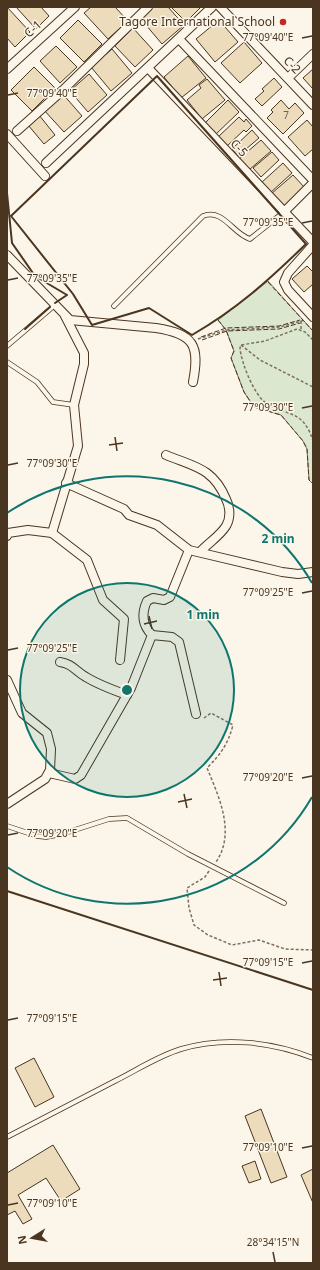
<svg xmlns="http://www.w3.org/2000/svg" width="320" height="1270" font-family="'Noto Sans',sans-serif">
	<style>
		.green { fill: #dce7d0; stroke: #887966 }
		.building { fill: #ecdcbc; stroke: #4a3520 }
		.lines { fill: none; stroke-linecap: round; stroke-linejoin: round }
		.service-casing { stroke: #4a3520; stroke-width: 5.5 }
		.minor-casing { stroke: #4a3520; stroke-width: 10 }
		.path { stroke: #7f6f5c; stroke-width: 1.5; stroke-dasharray: 3 2; stroke-linecap: butt }
		.service { stroke: #fbf6e9; stroke-width: 4 }
		.minor { stroke: #fbf6e9; stroke-width: 8 }
		.fence { stroke: #4a3520; stroke-width: 1; stroke-dasharray: 5 2; stroke-linecap: butt }
		.wall { stroke: #4a3520; stroke-width: 2 }
		.ticks { fill: none; stroke: #4a3520; stroke-width: 1.5 }
		.ring { fill: none; stroke: #0f766e; stroke-width: 2 }
		.poi-dot { fill: #c62828; stroke: #fbf6e9; stroke-width: 1.5 }
		.labels { text-anchor: middle; stroke-width: 3; stroke-linejoin: round; paint-order: stroke }
		.number-label { font-size: 10px; fill: #725f47 }
		.poi-label { font-size: 12px; fill: #4a3520; stroke: #fbf6e9; text-anchor: end }
		.street-label { font-size: 12px; fill: #4a3520; stroke: #fbf6e9 }
		.ticks-label { font-size: 10px; text-anchor: middle; fill: #4a3520; stroke: #fbf6e9; stroke-width: 3; stroke-linejoin: round; paint-order: stroke }
		.centre { fill: #0f766e; stroke: #fbf6e9; stroke-width: 2 }
		.ring-label { font-size: 12px; text-anchor: middle; font-weight: bold; fill: #0f766e; stroke: #fbf6e9; stroke-width: 3; stroke-linejoin: round; paint-order: stroke }
	</style>
	<rect width="100%" height="100%" fill="#fbf6e9"/>
	<path class="green" d="M 268,281 L 313,331 L 313,484 L 309,480 L 307,449 L 303,441 L 281,415 L 254,407 L 244,392 L 231,358 L 234,351 L 226,330 L 218,320 Z"/>
	<g class="building">
		<path d="M 7,7 L 30,32 L 15,47 L 7,38 Z"/>
		<path d="M 16,7 L 41,7 L 49,16 L 36,29 Z"/>
		<path d="M 91,7 L 115,7 L 128,21 L 108,39 L 84,13 Z"/>
		<path d="M 153,7 L 168,7 L 184,25 L 162,44 L 140,18 Z"/>
		<path d="M 171,7 L 201,7 L 186,22 Z"/>
		<path d="M 78,20 L 102,44 L 84,62 L 60,38 Z"/>
		<path d="M 219,20 L 238,42 L 215,62 L 196,39 Z"/>
		<path d="M 133,28 L 153,50 L 135,67 L 115,46 Z"/>
		<path d="M 244,42 L 262,63 L 240,83 L 221,63 Z"/>
		<path d="M 56,46 L 77,67 L 60,83 L 40,61 Z"/>
		<path d="M 112,49 L 132,73 L 111,91 L 91,67 Z"/>
		<path d="M 188,56 L 206,78 L 181,98 L 164,77 Z"/>
		<path d="M 34,67 L 55,88 L 32,111 L 11,90 Z"/>
		<path d="M 313,69 L 313,89 L 303,78 Z"/>
		<path d="M 89,74 L 107,95 L 88,112 L 70,91 Z"/>
		<path d="M 274,78 L 282,87 L 262,106 L 255,99 L 264,91 L 262,89 Z"/>
		<path d="M 207,79 L 225,100 L 202,119 L 187,100 L 201,88 L 199,85 Z"/>
		<path d="M 61,92 L 82,116 L 64,132 L 43,109 Z"/>
		<path d="M 228,100 L 239,112 L 215,135 L 204,124 Z"/>
		<path d="M 281,100 L 289,109 L 295,103 L 304,113 L 283,134 L 267,118 L 273,112 L 271,110 Z"/>
		<path d="M 39,115 L 55,135 L 44,144 L 28,125 Z"/>
		<path d="M 239,117 L 244,122 L 246,119 L 252,126 L 246,132 L 244,130 L 226,147 L 217,138 Z"/>
		<path d="M 307,120 L 313,127 L 313,149 L 305,156 L 288,137 Z"/>
		<path d="M 252,130 L 259,138 L 238,156 L 232,149 Z"/>
		<path d="M 261,140 L 271,151 L 249,170 L 239,159 Z"/>
		<path d="M 272,152 L 279,160 L 261,177 L 253,168 Z"/>
		<path d="M 283,163 L 292,173 L 270,193 L 261,183 Z"/>
		<path d="M 293,175 L 305,188 L 283,207 L 271,194 Z"/>
		<path d="M 307,266 L 313,272 L 313,284 L 304,292 L 292,279 Z"/>
		<path d="M 34,1058 L 54,1097 L 35,1107 L 15,1068 Z"/>
		<path d="M 261,1109 L 287,1177 L 271,1183 L 245,1116 Z"/>
		<path d="M 53,1145 L 80,1189 L 61,1201 L 46,1178 L 18,1195 L 32,1219 L 23,1224 L 15,1211 L 7,1215 L 7,1173 Z"/>
		<path d="M 255,1161 L 261,1179 L 249,1183 L 242,1166 Z"/>
		<path d="M 313,1169 L 313,1203 L 301,1175 Z"/>
	</g>
	<g class="lines">
		<g class="service-casing">
			<g id="service">
				<path d="M 114,306 L 203,216 C 223,208 233,234 250,239 L 284,212"/>
				<path d="M 7,346 L 55,305"/>
				<path d="M 7,362 L 37,382 L 53,402 L 74,405"/>
				<path d="M 7,826 L 37,836 L 46,837 L 62,834 L 109,819 L 127,818 L 188,854 L 284,903"/>
				<path d="M 7,1137 C 43,1118 79,1100 115,1081 C 137,1070 158,1056 181,1049 C 224,1036 273,1042 313,1058"/>
			</g>
		</g>
		<g class="minor-casing">
			<g id="minor">
				<path d="M 220,7 L 313,105"/>
				<path d="M 179,39 L 313,180"/>
				<path d="M 148,68 L 313,242"/>
				<path d="M 7,69 L 75,7"/>
				<path d="M 288,78 L 313,54"/>
				<path d="M 17,131 L 63,90 L 148,7"/>
				<path d="M 7,134 L 45,176"/>
				<path d="M 46,163 L 212,7"/>
				<path d="M 284,212 L 313,183"/>
				<path d="M 313,245 L 288,273 L 284,282 L 288,290 L 313,317"/>
				<path d="M 7,255 L 70,320 L 156,328 C 194,334 200,345 193,382"/>
				<path d="M 166,455 C 195,467 213,468 226,499 C 230,507 231,518 226,526 C 220,536 208,543 200,552"/>
				<path d="M 66,483 L 124,509 L 129,515 L 157,525 L 189,550 L 282,572 L 298,574 L 313,572"/>
				<path d="M 52,533 L 78,446 L 74,405 L 84,364 L 84,353 L 65,316"/>
				<path d="M 7,536 L 8,533 L 28,530 L 52,533 L 87,560 L 103,600 L 124,619 L 120,660"/>
				<path d="M 152,635 C 142,625 141,614 147,601 L 153,598 L 164,600 L 170,597 L 189,550"/>
				<path d="M 60,662 C 73,664 75,671 86,677 C 99,685 113,690 127,695"/>
				<path d="M 7,680 L 22,713 L 47,733 L 51,749 L 50,770 L 45,779 L 7,804"/>
				<path d="M 49,773 L 75,779 L 81,775 L 131,688 L 152,635 L 172,637 L 179,642 L 196,714"/>
			</g>
		</g>
		<g class="path">
			<path d="M 301,321 L 301,329"/>
			<path d="M 198,339 L 226,330 L 280,327 L 305,320"/>
			<path d="M 313,340 L 305,332 L 297,329 L 265,341 L 241,345 L 240,348 C 241,362 254,395 266,403 C 288,417 303,409 313,441"/>
			<path d="M 241,345 L 260,360 L 313,387"/>
			<path d="M 204,718 L 211,713 L 233,725 C 228,744 221,754 207,768 C 219,797 236,833 216,862"/>
			<path d="M 209,871 L 205,877 L 187,888 L 189,908 L 194,925 L 208,935 L 232,945 L 259,940 L 285,949 L 313,950"/>
		</g>
		<use href="#service" class="service"/>
		<use href="#minor" class="minor"/>
		<g class="fence">
			<path d="M 268,282 L 313,331"/>
			<path d="M 218,320 L 226,330 L 234,351 L 231,358 L 244,392 L 254,407 L 281,415 L 303,441 L 307,449 L 309,480 L 313,484"/>
			<path d="M 201,337 L 226,328 L 279,326 L 300,320"/>
			<path d="M 202,340 L 227,331 L 279,329 L 300,323"/>
		</g>
		<g class="wall">
			<path d="M 157,76 L 306,244 C 269,280 237,309 192,335 L 149,308 L 92,325 L 73,294 L 11,216 Z"/>
			<path d="M 7,193 L 12,243 L 35,276 L 67,295 L 55,303"/>
			<path d="M 25,329 L 50,307"/>
			<path d="M 7,891 L 313,990"/>
		</g>
	</g>
	<path class="ticks" d="M 302,38 L 312,36M 8,95 L 18,93M 302,223 L 312,221M 8,280 L 18,278M 302,408 L 312,406M 115,437 L 117,451M 109,445 L 123,443M 8,465 L 18,463M 302,593 L 312,591M 149,616 L 152,629M 144,624 L 157,621M 8,650 L 18,648M 302,778 L 312,776M 184,794 L 187,808M 178,802 L 192,799M 8,835 L 18,833M 302,963 L 312,961M 219,972 L 221,986M 213,980 L 227,978M 8,1020 L 18,1018M 302,1148 L 312,1146M 8,1205 L 18,1203M 273,1252 L 275,1262"/>
	<circle cx="127" cy="690" r="107" fill="#0f766e" fill-opacity=".12"/>
	<g class="ring">
		<circle cx="127" cy="690" r="107"/>
		<path d="M312 797A214 214 0 0 1 7 867M7 513A214 214 0 0 1 312 583"/>
	</g>
	<circle class="poi-dot" cx="283" cy="22" r="4"/>
	<g class="labels">
		<g class="number-label">
			<text x="286" y="119">7</text>
		</g>
		<g class="poi-label">
			<text x="275" y="26">Tagore International School</text>
		</g>
		<g class="street-label">
			<text transform="translate(33 29) rotate(-43)" y="4">C-1</text>
			<text transform="translate(292 65) rotate(46)" y="4">C-2</text>
			<text transform="translate(239 148) rotate(47)" y="4">C-5</text>
		</g>
	</g>
	<g class="ticks-label">
		<text x="268" y="41">77°09'40"E</text>
		<text x="52" y="97">77°09'40"E</text>
		<text x="268" y="226">77°09'35"E</text>
		<text x="52" y="282">77°09'35"E</text>
		<text x="268" y="411">77°09'30"E</text>
		<text x="52" y="467">77°09'30"E</text>
		<text x="268" y="596">77°09'25"E</text>
		<text x="52" y="652">77°09'25"E</text>
		<text x="268" y="781">77°09'20"E</text>
		<text x="52" y="837">77°09'20"E</text>
		<text x="268" y="966">77°09'15"E</text>
		<text x="52" y="1022">77°09'15"E</text>
		<text x="268" y="1151">77°09'10"E</text>
		<text x="52" y="1207">77°09'10"E</text>
		<text x="273" y="1246">28°34'15"N</text>
	</g>
	<circle cx="127" cy="690" r="6" class="centre"/>
	<g class="ring-label">
		<text x="278" y="543">2 min</text>
		<text x="203" y="619">1 min</text>
	</g>
	<rect width="320" height="1270" fill="none" stroke="#4a3520" stroke-width="16"/>
	<g transform="translate(32 1238) rotate(259)" stroke="#fbf6e9" stroke-width="3" paint-order="stroke">
	<path d="M0-3L7 15L0 10L-7 15Z" fill="#4a3520"/>
	<text y="-6" font-size="11" font-weight="bold" text-anchor="middle" fill="#4a3520">N</text>
	</g>
</svg>
